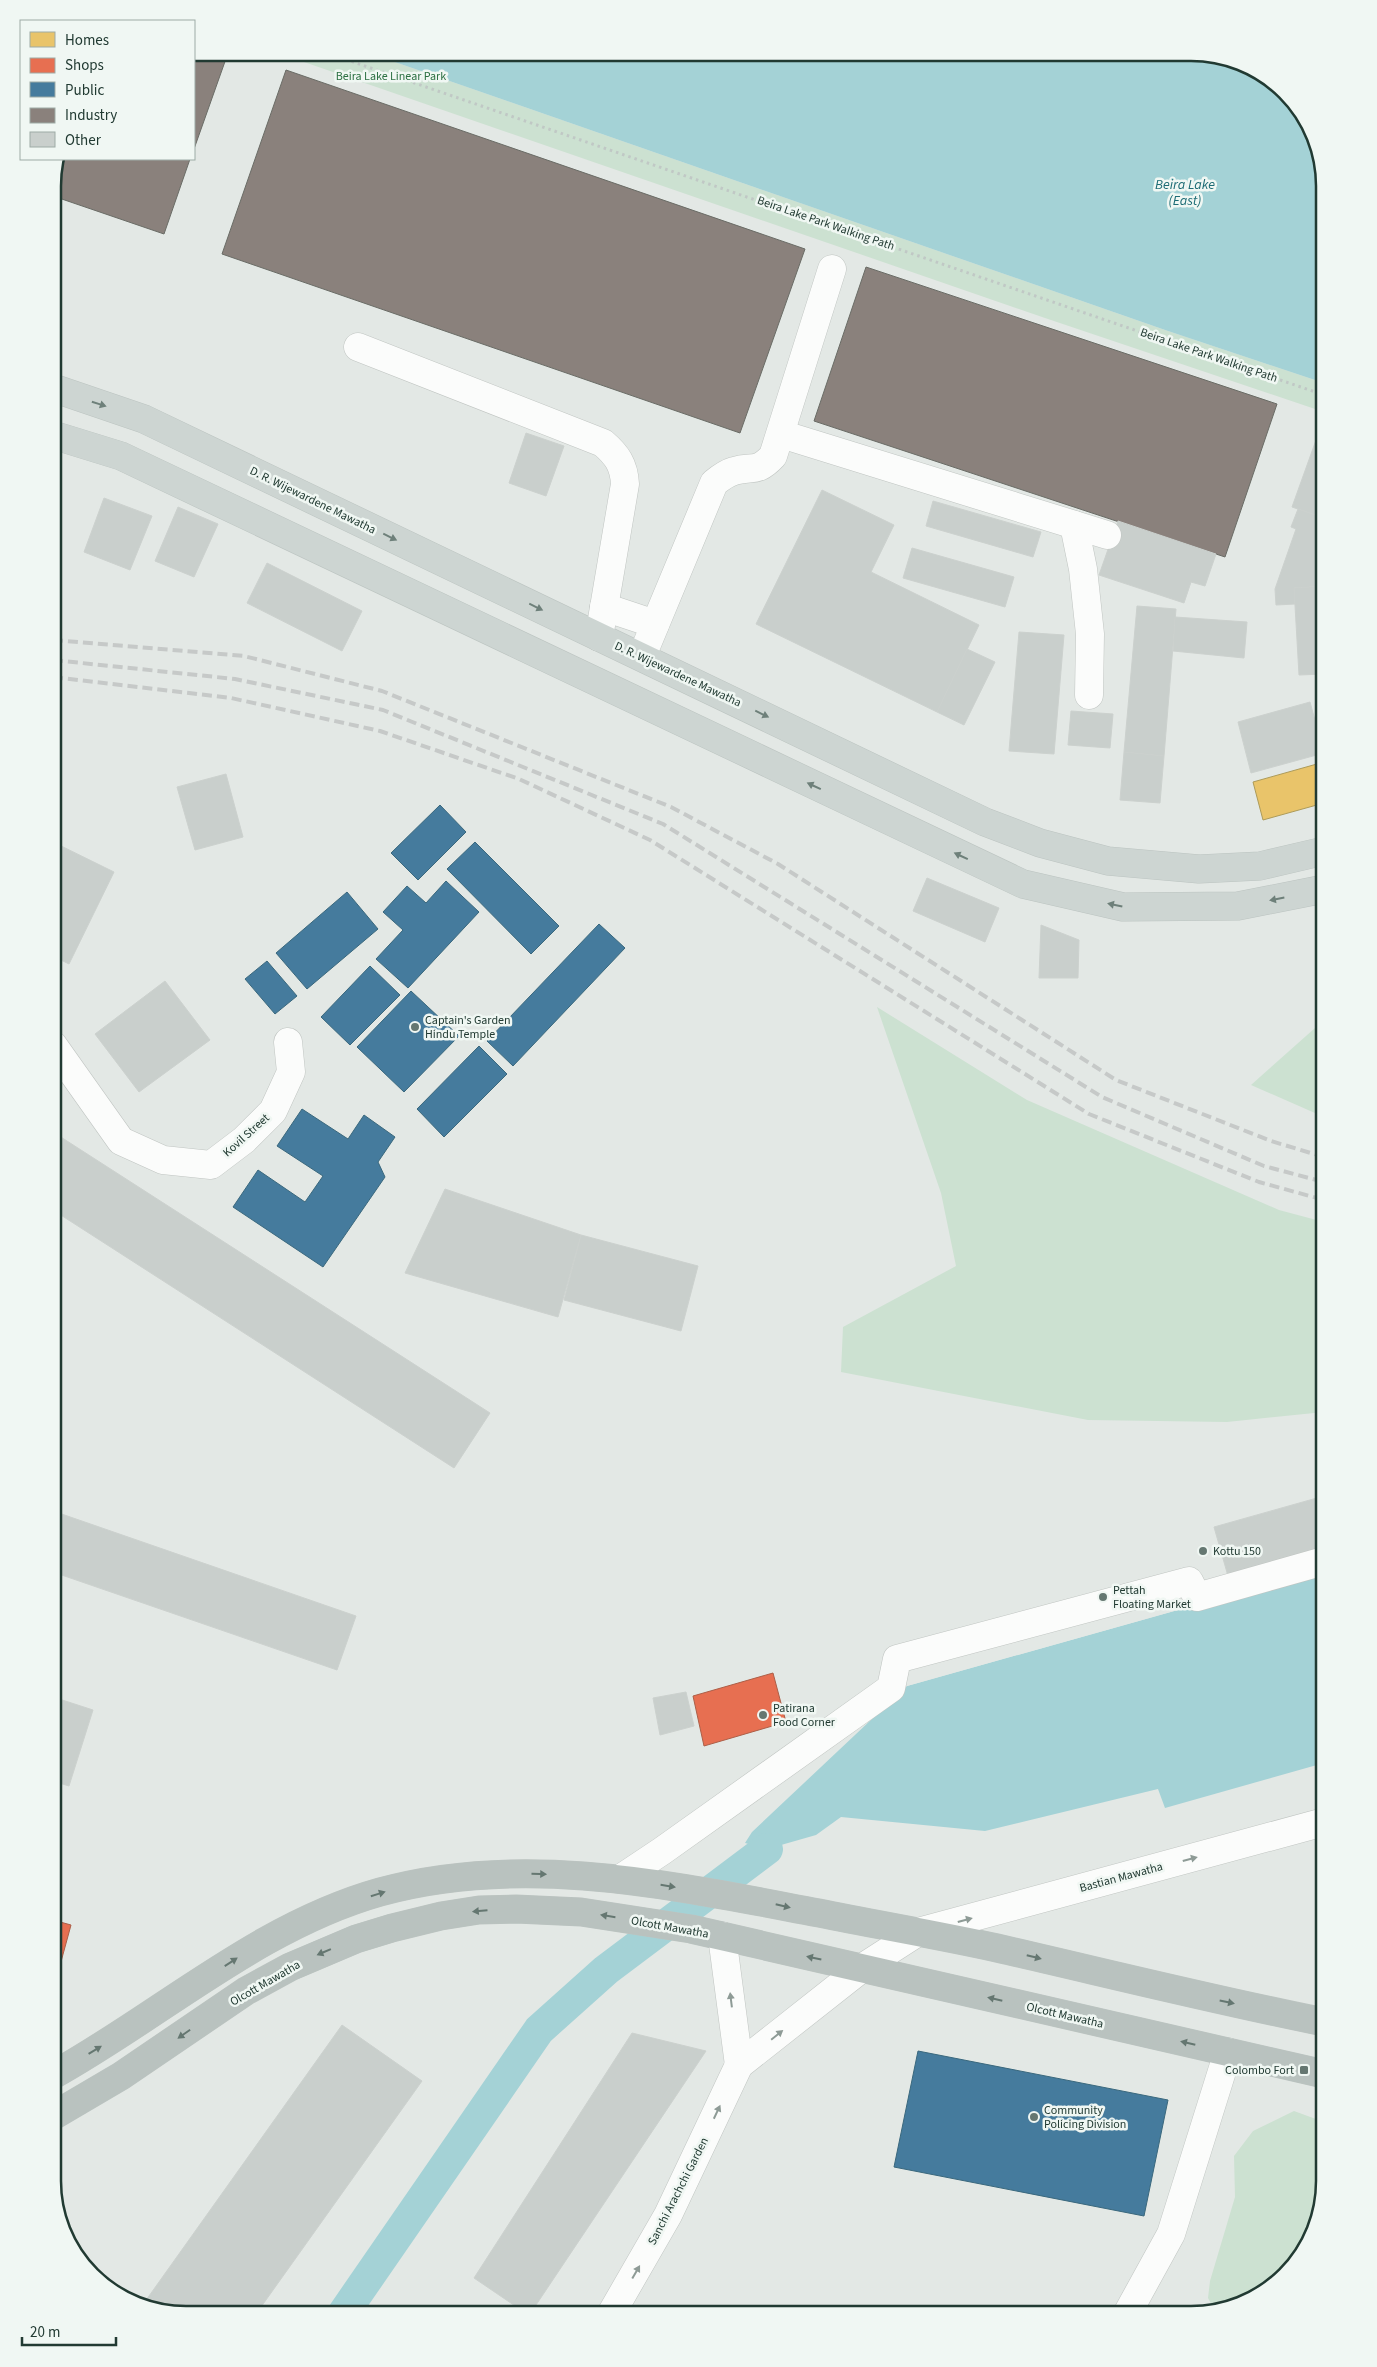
<svg xmlns="http://www.w3.org/2000/svg" width="1377" height="2367" font-family="'Source Sans 3',sans-serif">
	<style>
		.green { fill: #cce1d1 }
		.water { fill: #a4d2d6 }
		.pier { fill: #e3e8e5 }
		.homes { fill: #e9c46a; stroke: #ad9b59 }
		.shops { fill: #e76f51; stroke: #ac5f48 }
		.public { fill: #457b9d; stroke: #3a687d }
		.industry { fill: #8a817c; stroke: #6a6c66 }
		.lines { fill: none; stroke-linecap: round; stroke-linejoin: round }
		.canal { stroke: #a4d2d6; stroke-width: 32 }
		.building { fill: #c9cfcc; stroke: #ccd1ce }
		.minor-casing { stroke: #c0c5c2; stroke-width: 29 }
		.major-casing { stroke: #bcc4c1; stroke-width: 29 }
		.highway-casing { stroke: #bcc4c1; stroke-width: 29 }
		.path { stroke: #c0c8c5; stroke-width: 3; stroke-dasharray: 2.5 4; stroke-linecap: butt }
		.minor { stroke: #fbfcfb; stroke-width: 28 }
		.major { stroke: #cdd5d2; stroke-width: 28 }
		.highway { stroke: #b9c2bf; stroke-width: 28 }
		.rail { stroke: #c6c9c8; stroke-width: 4; stroke-dasharray: 10 5; stroke-linecap: butt }
		.oneway { fill: #6e807a }
		.oneway2 { fill: #8e9b96 }
		.oneway3 { fill: #657771 }
		.poi-dot { fill: #657771; stroke: #f0f7f3; stroke-width: 2 }
		.labels { text-anchor: middle; stroke-width: 5; stroke-linejoin: round; paint-order: stroke }
		.park-label { font-size: 12px; fill: #2c7042; stroke: #f0f7f3 }
		.street-label { font-size: 12px; fill: #213a32; stroke: #f0f7f3 }
		.poi-label { font-size: 12px; fill: #213a32; stroke: #f0f7f3; text-anchor: start }
		.water-label { font-size: 14px; font-style: italic; fill: #1d6c75; stroke: #f0f7f3 }
		.rim { fill: none; stroke: #213a32; stroke-width: 2.5 }
	</style>
	<rect width="100%" height="100%" fill="#e3e8e5"/>
	<g class="green">
		<path d="M 278,53 L 369,53 L 1168,331 L 1324,383 L 1324,412 L 1045,318 Z"/>
		<path d="M 877,1007 L 1027,1100 L 1279,1210 L 1324,1222 L 1324,1412 L 1227,1422 L 1088,1420 L 841,1372 L 843,1327 L 956,1266 L 941,1193 Z"/>
		<path d="M 1324,1020 L 1324,1117 L 1251,1085 Z"/>
		<path d="M 1294,2111 L 1324,2122 L 1324,2181 L 1302,2255 L 1249,2301 L 1214,2309 L 1208,2298 L 1210,2281 L 1235,2197 L 1234,2156 L 1253,2131 Z"/>
	</g>
	<g class="water">
		<path d="M 369,53 L 1199,53 L 1265,75 L 1311,128 L 1324,187 L 1324,383 L 1168,331 Z"/>
		<path d="M 1324,1569 L 1324,1763 L 1165,1808 L 1158,1789 L 985,1831 L 841,1817 L 816,1835 L 767,1849 L 745,1843 L 752,1832 L 907,1686 Z"/>
	</g>
	<path class="pier" d="M 1324,1566 L 1324,1569 L 907,1686 L 906,1684 Z"/>
	<path class="homes" d="M 1324,762 L 1324,803 L 1263,820 L 1253,782 Z"/>
	<g class="shops">
		<path d="M 773,1673 L 786,1722 L 704,1746 L 693,1696 Z"/>
		<path d="M 53,1920 L 71,1925 L 53,1991 Z"/>
	</g>
	<g class="public">
		<path d="M 440,805 L 466,832 L 418,880 L 391,853 Z"/>
		<path d="M 475,842 L 559,926 L 531,954 L 447,869 Z"/>
		<path d="M 446,881 L 479,912 L 408,988 L 376,959 L 403,930 L 383,912 L 407,886 L 426,903 Z"/>
		<path d="M 347,892 L 378,929 L 307,989 L 276,953 Z"/>
		<path d="M 599,924 L 625,948 L 513,1066 L 487,1041 Z"/>
		<path d="M 267,961 L 297,996 L 275,1014 L 245,979 Z"/>
		<path d="M 370,966 L 400,995 L 350,1045 L 321,1017 Z"/>
		<path d="M 411,991 L 459,1036 L 404,1092 L 357,1047 Z"/>
		<path d="M 479,1046 L 507,1074 L 444,1137 L 417,1109 Z"/>
		<path d="M 302,1109 L 348,1139 L 364,1115 L 395,1137 L 378,1162 L 385,1177 L 323,1267 L 233,1207 L 258,1170 L 305,1202 L 323,1176 L 277,1146 Z"/>
		<path d="M 918,2051 L 1168,2100 L 1144,2216 L 894,2167 Z"/>
	</g>
	<g class="industry">
		<path d="M 194,53 L 228,53 L 194,149 Z"/>
		<path d="M 286,70 L 805,249 L 740,433 L 222,254 Z"/>
		<path d="M 58,159 L 190,159 L 164,234 L 53,196 L 53,178 Z"/>
		<path d="M 866,267 L 1277,404 L 1225,557 L 814,421 Z"/>
	</g>
	<g class="lines">
		<path class="canal" d="M 343,2314 L 539,2030 L 606,1970 L 767,1849"/>
	</g>
	<g class="building">
		<path d="M 1320,429 L 1324,431 L 1324,507 L 1321,517 L 1292,507 Z"/>
		<path d="M 526,433 L 564,446 L 546,496 L 509,483 Z"/>
		<path d="M 822,490 L 894,525 L 871,572 L 979,625 L 937,712 L 756,624 Z"/>
		<path d="M 104,498 L 152,516 L 130,570 L 84,552 Z"/>
		<path d="M 933,501 L 1041,532 L 1033,557 L 926,526 Z"/>
		<path d="M 178,507 L 218,524 L 194,577 L 155,561 Z"/>
		<path d="M 1324,507 L 1324,586 L 1294,588 L 1295,604 L 1276,605 L 1275,589 L 1296,529 L 1291,527 L 1298,509 L 1321,517 Z"/>
		<path d="M 1118,521 L 1216,554 L 1205,586 L 1191,582 L 1184,603 L 1099,575 Z"/>
		<path d="M 912,548 L 1014,577 L 1005,607 L 903,578 Z"/>
		<path d="M 267,563 L 362,611 L 342,651 L 247,603 Z"/>
		<path d="M 1324,586 L 1324,674 L 1299,675 L 1294,588 Z"/>
		<path d="M 1137,606 L 1176,609 L 1164,756 L 1124,752 Z"/>
		<path d="M 1175,617 L 1247,622 L 1244,658 L 1173,651 Z"/>
		<path d="M 1019,632 L 1064,635 L 1054,754 L 1009,751 Z"/>
		<path d="M 967,649 L 995,662 L 964,725 L 937,712 Z"/>
		<path d="M 1310,702 L 1324,753 L 1251,773 L 1238,722 Z"/>
		<path d="M 1071,711 L 1113,714 L 1110,748 L 1068,745 Z"/>
		<path d="M 1124,752 L 1164,756 L 1160,803 L 1120,800 Z"/>
		<path d="M 226,774 L 243,837 L 195,850 L 177,787 Z"/>
		<path d="M 53,842 L 114,872 L 69,964 L 53,956 Z"/>
		<path d="M 927,878 L 999,908 L 985,942 L 913,911 Z"/>
		<path d="M 1041,925 L 1079,940 L 1078,978 L 1039,978 Z"/>
		<path d="M 165,981 L 210,1040 L 139,1092 L 95,1034 Z"/>
		<path d="M 53,1132 L 490,1413 L 454,1468 L 53,1210 Z"/>
		<path d="M 445,1189 L 581,1235 L 558,1317 L 405,1273 Z"/>
		<path d="M 581,1235 L 698,1266 L 681,1331 L 564,1300 Z"/>
		<path d="M 1324,1496 L 1324,1548 L 1228,1576 L 1214,1527 Z"/>
		<path d="M 53,1511 L 356,1616 L 337,1670 L 53,1572 Z"/>
		<path d="M 686,1692 L 694,1726 L 660,1735 L 653,1698 Z"/>
		<path d="M 53,1697 L 93,1710 L 69,1786 L 53,1781 Z"/>
		<path d="M 342,2025 L 422,2081 L 256,2314 L 178,2314 L 144,2303 Z"/>
		<path d="M 632,2033 L 706,2051 L 530,2314 L 527,2314 L 474,2278 Z"/>
	</g>
	<g class="lines">
		<g class="minor-casing">
			<g id="minor">
				<path d="M 358,347 L 603,443 C 617,455 624,465 625,484 L 599,637"/>
				<path d="M 781,434 L 1107,535"/>
				<path d="M 1074,525 L 1083,569 L 1090,634 L 1089,695"/>
				<path d="M 604,607 L 655,624"/>
				<path d="M 642,656 L 714,483 C 720,478 727,473 734,471 C 753,465 756,474 773,456 L 832,269"/>
				<path d="M 53,1045 L 121,1141 L 163,1160 L 211,1165 L 244,1140 L 273,1111 L 291,1072 L 288,1042"/>
				<path d="M 620,1879 L 662,1851 L 891,1688 L 897,1659 L 1189,1581 L 1197,1597 L 1324,1561"/>
				<path d="M 722,1936 L 739,2065"/>
				<path d="M 611,2314 L 668,2215 L 739,2065 L 862,1968 L 918,1932 L 1324,1822"/>
				<path d="M 1127,2314 L 1171,2234 L 1228,2052"/>
			</g>
		</g>
		<g class="major-casing">
			<g id="major">
				<path d="M 53,388 L 144,419 L 985,822 L 1040,843 L 1108,861 L 1199,869 L 1260,866 L 1324,851"/>
				<path d="M 53,435 L 121,456 L 1023,884 L 1123,907 L 1238,906 L 1324,889"/>
			</g>
		</g>
		<g class="highway-casing">
			<g id="highway">
				<path d="M 53,2075 C 161,2015 259,1926 380,1892 C 525,1852 675,1886 819,1913 C 878,1925 938,1935 997,1948 C 1106,1973 1214,2000 1324,2022"/>
				<path d="M 53,2116 L 121,2076 L 246,1991 L 290,1967 L 356,1939 L 392,1928 L 441,1916 L 479,1910 L 516,1909 L 581,1912 L 691,1929 L 1324,2074"/>
			</g>
		</g>
		<path class="path" d="M 327,53 L 1324,395"/>
		<use href="#minor" class="minor"/>
		<use href="#major" class="major"/>
		<use href="#highway" class="highway"/>
		<g class="rail">
			<path d="M 53,640 L 244,656 L 382,691 L 671,807 L 778,864 L 1116,1080 L 1271,1141 L 1324,1157"/>
			<path d="M 53,660 L 235,679 L 383,710 L 663,824 L 1102,1097 L 1264,1166 L 1324,1182"/>
			<path d="M 53,677 L 231,698 L 380,731 L 519,779 L 650,840 L 1089,1114 L 1259,1182 L 1324,1200"/>
		</g>
	</g>
	<defs><path id="oneway-solid" d="M-6-.8H1V-3.2L6.5 0L1 3.2V.8H-6Z" transform="scale(1.25)"/></defs>
	<g class="oneway">
		<use href="#oneway-solid" transform="translate(99 404) rotate(18)"/>
		<use href="#oneway-solid" transform="translate(390 537) rotate(26)"/>
		<use href="#oneway-solid" transform="translate(536 607) rotate(26)"/>
		<use href="#oneway-solid" transform="translate(762 714) rotate(26)"/>
		<use href="#oneway-solid" transform="translate(814 786) rotate(-155)"/>
		<use href="#oneway-solid" transform="translate(961 856) rotate(-155)"/>
		<use href="#oneway-solid" transform="translate(1277 899) rotate(169)"/>
		<use href="#oneway-solid" transform="translate(1115 905) rotate(-168)"/>
	</g>
	<g class="oneway2">
		<use href="#oneway-solid" transform="translate(1190 1859) rotate(-15)"/>
		<use href="#oneway-solid" transform="translate(965 1920) rotate(-15)"/>
		<use href="#oneway-solid" transform="translate(731 2000) rotate(-97)"/>
		<use href="#oneway-solid" transform="translate(777 2035) rotate(-39)"/>
		<use href="#oneway-solid" transform="translate(717 2112) rotate(-65)"/>
		<use href="#oneway-solid" transform="translate(636 2272) rotate(-60)"/>
	</g>
	<g class="oneway3">
		<use href="#oneway-solid" transform="translate(539 1874) rotate(1)"/>
		<use href="#oneway-solid" transform="translate(668 1886) rotate(9)"/>
		<use href="#oneway-solid" transform="translate(378 1894) rotate(-17)"/>
		<use href="#oneway-solid" transform="translate(783 1906) rotate(13)"/>
		<use href="#oneway-solid" transform="translate(480 1911) rotate(175)"/>
		<use href="#oneway-solid" transform="translate(608 1916) rotate(-171)"/>
		<use href="#oneway-solid" transform="translate(324 1952) rotate(157)"/>
		<use href="#oneway-solid" transform="translate(1034 1957) rotate(14)"/>
		<use href="#oneway-solid" transform="translate(814 1958) rotate(-168)"/>
		<use href="#oneway-solid" transform="translate(231 1962) rotate(-33)"/>
		<use href="#oneway-solid" transform="translate(995 1999) rotate(-167)"/>
		<use href="#oneway-solid" transform="translate(1227 2002) rotate(12)"/>
		<use href="#oneway-solid" transform="translate(184 2034) rotate(145)"/>
		<use href="#oneway-solid" transform="translate(1188 2043) rotate(-167)"/>
		<use href="#oneway-solid" transform="translate(95 2050) rotate(-31)"/>
	</g>
	<g class="poi-dot">
		<circle cx="415" cy="1027" r="5"/>
		<circle cx="1203" cy="1551" r="5"/>
		<circle cx="1103" cy="1597" r="5"/>
		<circle cx="763" cy="1715" r="5"/>
		<rect x="1299" y="2065" width="10" height="10" rx="2.5"/>
		<circle cx="1034" cy="2117" r="5"/>
	</g>
	<g class="labels">
		<g class="park-label">
			<text x="391" y="80">Beira Lake Linear Park</text>
		</g>
		<g class="street-label">
			<text transform="translate(826 223) rotate(19)" y="4">Beira Lake Park Walking Path</text>
			<text transform="translate(1209 355) rotate(19)" y="4">Beira Lake Park Walking Path</text>
			<text transform="translate(313 500) rotate(26)" y="4">D. R. Wijewardene Mawatha</text>
			<text transform="translate(678 674) rotate(25)" y="4">D. R. Wijewardene Mawatha</text>
			<text transform="translate(246 1135) rotate(-42)" y="4">Kovil Street</text>
			<text transform="translate(1121 1877) rotate(-15)" y="4">Bastian Mawatha</text>
			<text transform="translate(670 1927) rotate(10)" y="4">Olcott Mawatha</text>
			<text transform="translate(265 1983) rotate(-30)" y="4">Olcott Mawatha</text>
			<text transform="translate(1065 2015) rotate(13)" y="4">Olcott Mawatha</text>
			<text transform="translate(678 2191) rotate(-63)" y="4">Sanchi Arachchi Garden</text>
		</g>
		<g class="poi-label">
			<text x="425" y="1024">Captain's Garden<tspan x="425" dy="14">Hindu Temple</tspan></text>
			<text x="1213" y="1555">Kottu 150</text>
			<text x="1113" y="1594">Pettah<tspan x="1113" dy="14">Floating Market</tspan></text>
			<text x="773" y="1712">Patirana<tspan x="773" dy="14">Food Corner</tspan></text>
			<text x="1294" y="2074" text-anchor="end">Colombo Fort</text>
			<text x="1044" y="2114">Community<tspan x="1044" dy="14">Policing Division</tspan></text>
		</g>
		<g class="water-label">
			<text x="1185" y="189">Beira Lake<tspan x="1185" dy="16">(East)</tspan></text>
		</g>
	</g>
	<path d="M0 0H1377V2367H0ZM186 61H1191A125 125 0 0 1 1316 186V2181A125 125 0 0 1 1191 2306H186A125 125 0 0 1 61 2181V186A125 125 0 0 1 186 61Z" fill="#f0f7f3" fill-rule="evenodd"/>
	<path class="rim" d="M186 61H1191A125 125 0 0 1 1316 186V2181A125 125 0 0 1 1191 2306H186A125 125 0 0 1 61 2181V186A125 125 0 0 1 186 61Z"/>
	<rect x="20" y="20" width="175" height="140" fill="#f0f7f3" stroke="#9daba6"/>
	<rect x="30" y="32" width="25" height="15" fill="#e9c46a" stroke="#9daba6"/>
	<text x="65" y="45" font-size="15" fill="#213a32">Homes</text>
	<rect x="30" y="58" width="25" height="15" fill="#e76f51" stroke="#9daba6"/>
	<text x="65" y="70" font-size="15" fill="#213a32">Shops</text>
	<rect x="30" y="82" width="25" height="15" fill="#457b9d" stroke="#9daba6"/>
	<text x="65" y="95" font-size="15" fill="#213a32">Public</text>
	<rect x="30" y="108" width="25" height="15" fill="#8a817c" stroke="#9daba6"/>
	<text x="65" y="120" font-size="15" fill="#213a32">Industry</text>
	<rect x="30" y="132" width="25" height="15" fill="#c9cfcc" stroke="#9daba6"/>
	<text x="65" y="145" font-size="15" fill="#213a32">Other</text>
	<path d="M22 2337v8h94v-8" fill="none" stroke="#213a32" stroke-width="2.5"/>
	<text x="30" y="2337" font-size="15" fill="#213a32" stroke="#f0f7f3" stroke-width="4" paint-order="stroke">20 m</text>
</svg>
